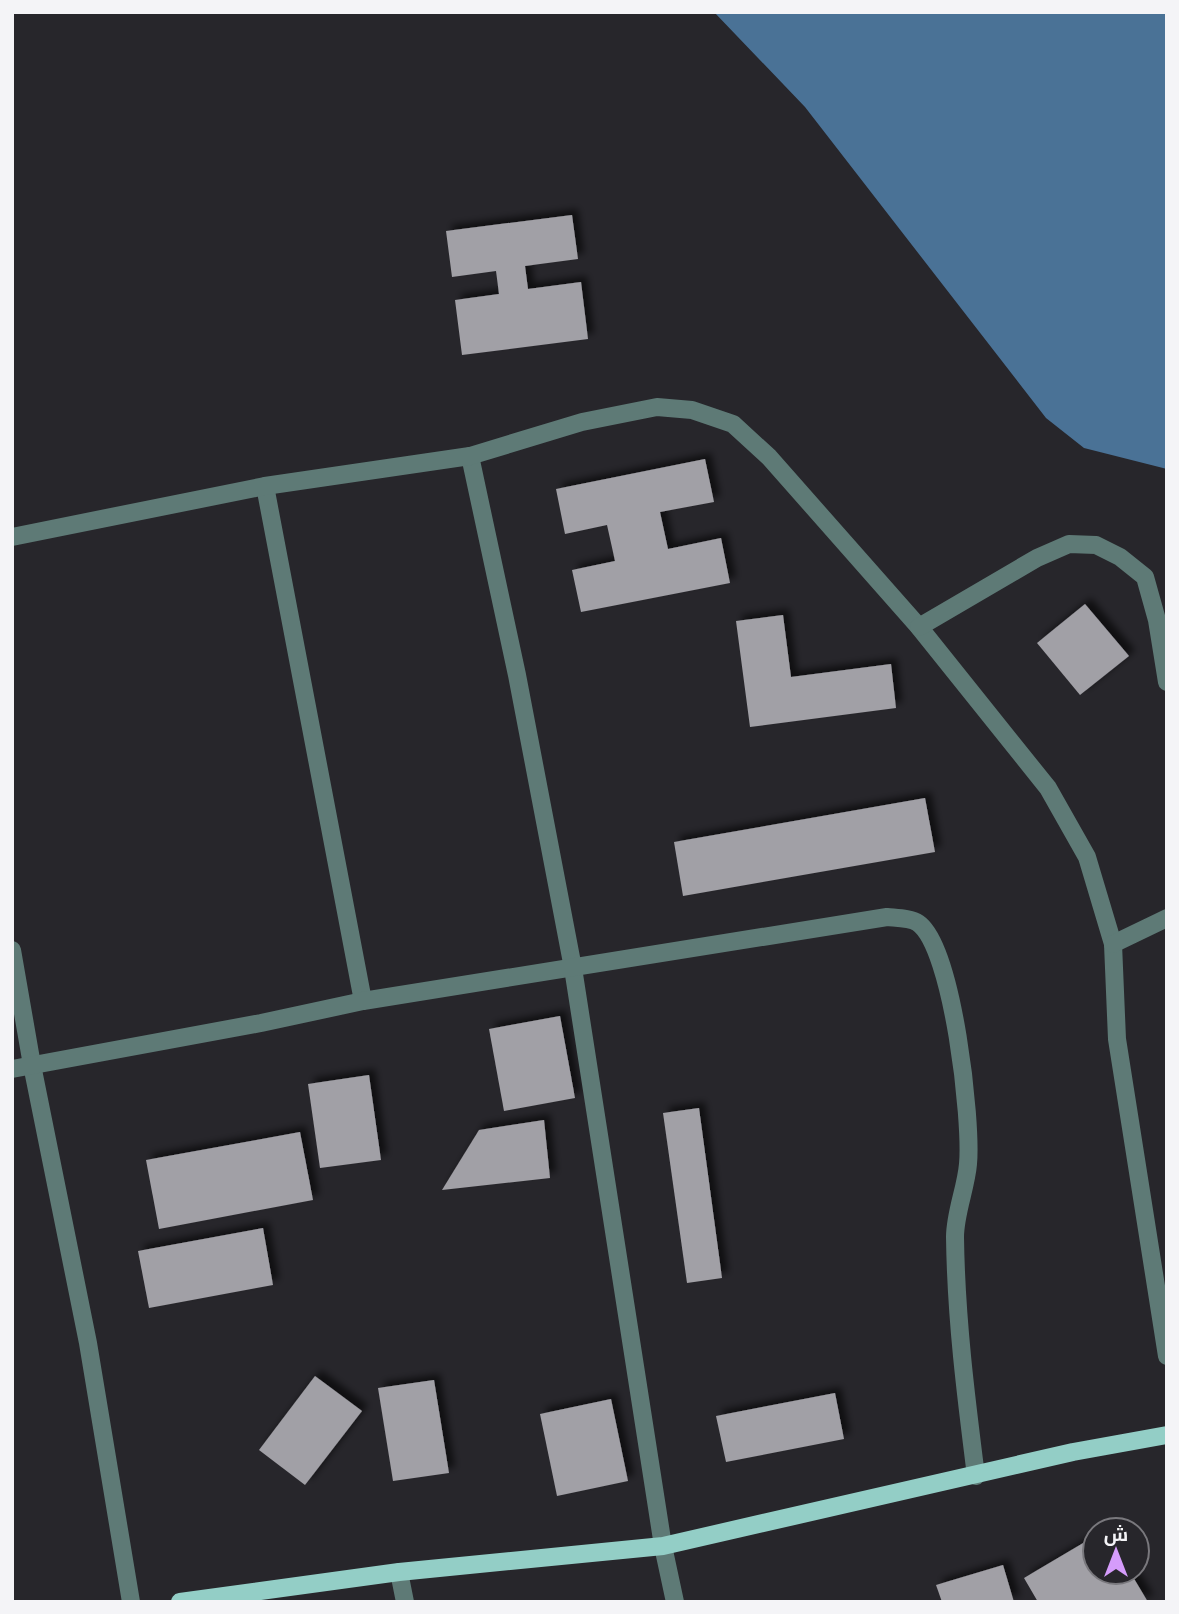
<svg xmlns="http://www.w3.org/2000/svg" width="1179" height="1614" font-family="Karla,Cairo,sans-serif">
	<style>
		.water { fill: #4a7296 }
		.building { fill: #a1a0a6; filter: url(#shadow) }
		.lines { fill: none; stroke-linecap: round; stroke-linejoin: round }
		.minor { stroke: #5e7a76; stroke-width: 18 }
		.major { stroke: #93cec6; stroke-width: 18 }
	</style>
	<defs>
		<filter id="shadow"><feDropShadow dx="6" dy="-6" stdDeviation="3.5" flood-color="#0009"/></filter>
	</defs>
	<rect width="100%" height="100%" fill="#27262b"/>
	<path class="water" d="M 714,12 L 1167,12 L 1167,469 L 1084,448 L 1046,418 L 805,107 Z"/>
	<g class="building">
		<path d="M 572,215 L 578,259 L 525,266 L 528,289 L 581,282 L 588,339 L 462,355 L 455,300 L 499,294 L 496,271 L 452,277 L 446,231 Z"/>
		<path d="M 705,459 L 714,502 L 660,512 L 668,549 L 721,538 L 730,583 L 581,612 L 572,570 L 615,561 L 607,525 L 565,534 L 556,489 Z"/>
		<path d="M 1085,604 L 1129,656 L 1080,695 L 1037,643 Z"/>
		<path d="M 783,615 L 791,677 L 891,664 L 896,708 L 750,727 L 736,621 Z"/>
		<path d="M 925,798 L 935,852 L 683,896 L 674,842 Z"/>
		<path d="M 560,1016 L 575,1098 L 504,1111 L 489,1029 Z"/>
		<path d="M 369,1075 L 381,1160 L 320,1168 L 308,1084 Z"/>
		<path d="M 699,1108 L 722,1278 L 687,1283 L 663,1113 Z"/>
		<path d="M 544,1120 L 550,1178 L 442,1190 L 479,1130 Z"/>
		<path d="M 300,1132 L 313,1200 L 159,1229 L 146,1160 Z"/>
		<path d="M 263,1228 L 273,1285 L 149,1308 L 138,1251 Z"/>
		<path d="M 315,1376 L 362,1411 L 305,1485 L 259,1450 Z"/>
		<path d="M 434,1380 L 449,1473 L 393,1481 L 378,1388 Z"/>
		<path d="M 835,1393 L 844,1439 L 726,1462 L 716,1416 Z"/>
		<path d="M 611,1399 L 628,1481 L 557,1496 L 540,1414 Z"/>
		<path d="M 1095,1536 L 1095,1572 L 1130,1572 L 1148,1602 L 1038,1602 L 1024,1578 Z"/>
		<path d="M 1003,1565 L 1014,1602 L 942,1602 L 936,1585 Z"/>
	</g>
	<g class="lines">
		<g class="minor">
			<path d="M 470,456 L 517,675 L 573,968 L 663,1546 L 675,1602"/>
			<path d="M 265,486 L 363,1001"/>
			<path d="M 12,537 L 265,486 L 470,456 L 582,422 L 657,407 L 692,410 L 733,424 L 769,457 L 919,627 L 1048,788 L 1087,857 L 1113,944 L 1117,1039 L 1167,1356"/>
			<path d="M 919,627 L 1037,558 L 1069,544 L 1096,545 L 1120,557 L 1145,577 L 1157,620 L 1167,682"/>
			<path d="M 1113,944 L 1167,918"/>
			<path d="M 12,950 L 32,1065 L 88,1343 L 131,1602"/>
			<path d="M 12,1069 L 261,1023 L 363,1001 L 887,917 C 895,918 911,918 918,923 C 953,947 972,1121 968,1164 C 966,1188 955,1213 955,1237 C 956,1318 966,1397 976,1476"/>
			<path d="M 399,1572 L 405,1602"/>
		</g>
		<path class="major" d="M 180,1602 L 399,1572 L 663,1546 L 1073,1452 L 1167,1435"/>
	</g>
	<rect width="1179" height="1614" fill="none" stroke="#f4f4f7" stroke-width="28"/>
	<g transform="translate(1116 1551)"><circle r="33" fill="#27262b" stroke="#79787d" stroke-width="2"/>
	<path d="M0-5L12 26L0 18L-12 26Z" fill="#d59cfb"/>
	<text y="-10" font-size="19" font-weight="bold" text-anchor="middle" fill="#f4f4f7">ش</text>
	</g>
</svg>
